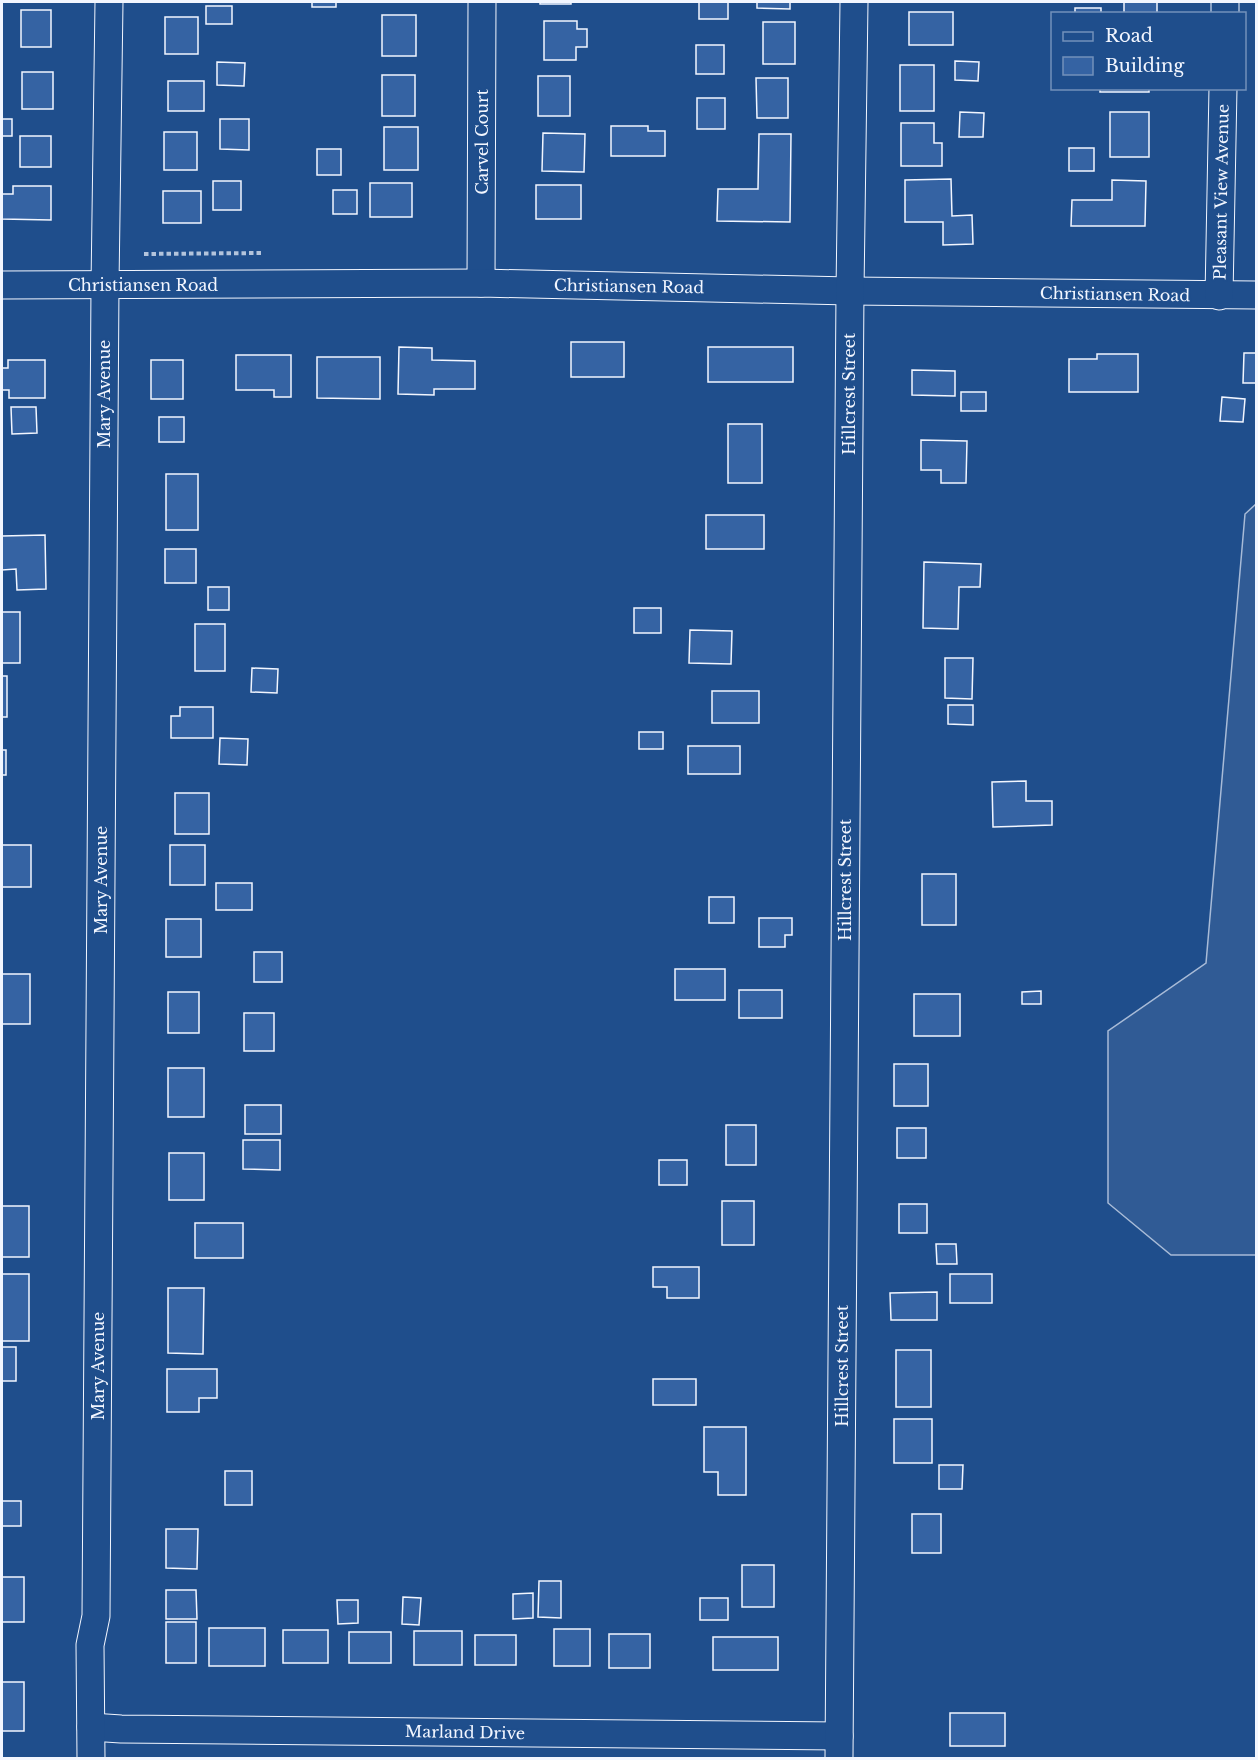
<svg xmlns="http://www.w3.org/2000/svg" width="1258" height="1760" font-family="'Libre Baskerville',serif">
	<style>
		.built { fill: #305b95; stroke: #a8bbd7; stroke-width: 1.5 }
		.building { fill: #3563a3; stroke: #f2f6ff; stroke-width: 1.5 }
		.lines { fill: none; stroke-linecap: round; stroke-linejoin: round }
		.minor-casing { stroke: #f2f6ff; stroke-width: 29 }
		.path { stroke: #b3c4dc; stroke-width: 4; stroke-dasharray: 4.5 3; stroke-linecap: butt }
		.minor { stroke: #1f4e8c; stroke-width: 27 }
		.labels { text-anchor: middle; stroke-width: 4.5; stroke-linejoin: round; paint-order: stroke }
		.street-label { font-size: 16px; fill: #f2f6ff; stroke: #1f4e8c }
	</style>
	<rect width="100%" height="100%" fill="#1f4e8c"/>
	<path class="built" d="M 1256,504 L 1256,1255 L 1171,1255 L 1108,1203 L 1108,1031 L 1206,963 L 1245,514 Z"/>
	<g class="building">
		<rect x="312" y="2" width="24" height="5"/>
		<rect x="540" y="2" width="31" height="2"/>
		<rect x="699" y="2" width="29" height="17"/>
		<path d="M 757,2 L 790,2 L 790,9 L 757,8 Z"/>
		<rect x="1124" y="2" width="33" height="12"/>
		<rect x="206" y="6" width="26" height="18"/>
		<rect x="1075" y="8" width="26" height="6"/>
		<rect x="21" y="10" width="30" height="37"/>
		<rect x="909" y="12" width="44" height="33"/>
		<rect x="382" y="15" width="34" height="41"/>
		<rect x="165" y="17" width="33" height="37"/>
		<path d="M 544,21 L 577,21 L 577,29 L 587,29 L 587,47 L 576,47 L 576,60 L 544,60 Z"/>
		<rect x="763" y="22" width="32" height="42"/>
		<rect x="696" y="45" width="28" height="29"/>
		<path d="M 955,61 L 979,62 L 978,81 L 955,80 Z"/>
		<path d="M 217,62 L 245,63 L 244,86 L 217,85 Z"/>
		<rect x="900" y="65" width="34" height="46"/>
		<rect x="22" y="72" width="31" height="37"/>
		<rect x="382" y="75" width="33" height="41"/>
		<rect x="538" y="76" width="32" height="40"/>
		<path d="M 756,78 L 788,78 L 788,118 L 757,118 Z"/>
		<rect x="168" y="81" width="36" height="30"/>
		<rect x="1100" y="88" width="49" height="4"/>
		<rect x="697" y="98" width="28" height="31"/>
		<path d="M 960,112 L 984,113 L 983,137 L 959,137 Z"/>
		<rect x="1110" y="112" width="39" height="45"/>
		<rect x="2" y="119" width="10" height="17"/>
		<path d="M 220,119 L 249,119 L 249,150 L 220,149 Z"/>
		<path d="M 901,123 L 934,123 L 934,143 L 942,143 L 942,166 L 901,166 Z"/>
		<path d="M 611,126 L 648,126 L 648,131 L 665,131 L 665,156 L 611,156 Z"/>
		<rect x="384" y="127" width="34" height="43"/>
		<rect x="164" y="132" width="33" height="38"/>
		<path d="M 543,133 L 585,134 L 584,172 L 542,171 Z"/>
		<path d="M 759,134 L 791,134 L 790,222 L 717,221 L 718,189 L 758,189 Z"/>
		<rect x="20" y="136" width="31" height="31"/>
		<rect x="1069" y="148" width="25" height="23"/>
		<rect x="317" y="149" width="24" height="26"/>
		<path d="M 951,179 L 952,216 L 972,215 L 973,244 L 943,245 L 943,222 L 905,222 L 905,180 Z"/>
		<path d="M 1112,180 L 1146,181 L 1145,226 L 1071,226 L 1072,200 L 1112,200 Z"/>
		<rect x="213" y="181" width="28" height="29"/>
		<rect x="370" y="183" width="42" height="34"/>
		<rect x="536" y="185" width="45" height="34"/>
		<path d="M 13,186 L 51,186 L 51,220 L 2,219 L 2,194 L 13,194 Z"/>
		<rect x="333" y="190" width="24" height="24"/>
		<rect x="163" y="191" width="38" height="32"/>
		<rect x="571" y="342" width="53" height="35"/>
		<path d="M 399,347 L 432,348 L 432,360 L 475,361 L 475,389 L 434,389 L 434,395 L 398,394 Z"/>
		<rect x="708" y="347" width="85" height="35"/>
		<path d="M 1244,353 L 1256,353 L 1256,383 L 1243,383 Z"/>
		<path d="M 1097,354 L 1138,354 L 1138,392 L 1069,392 L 1069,359 L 1097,359 Z"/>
		<path d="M 236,355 L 291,355 L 291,397 L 274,397 L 274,390 L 236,390 Z"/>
		<path d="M 317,357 L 380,357 L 380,399 L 317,398 Z"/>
		<path d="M 8,360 L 45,360 L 45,398 L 9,398 L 9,390 L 2,390 L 2,368 L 8,368 Z"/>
		<rect x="151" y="360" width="32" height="39"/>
		<path d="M 912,370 L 955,371 L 955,396 L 912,395 Z"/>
		<rect x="961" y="392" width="25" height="19"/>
		<path d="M 1222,397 L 1245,399 L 1243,422 L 1220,421 Z"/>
		<path d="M 11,407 L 36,407 L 37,433 L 12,434 Z"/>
		<rect x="159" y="417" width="25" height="25"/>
		<rect x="728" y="424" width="34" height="59"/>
		<path d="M 921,440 L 967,441 L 966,483 L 941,483 L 941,470 L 921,470 Z"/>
		<rect x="166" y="474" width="32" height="56"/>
		<rect x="706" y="515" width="58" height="34"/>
		<path d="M 45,535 L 46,589 L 17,590 L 16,569 L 2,570 L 2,536 Z"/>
		<rect x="165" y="549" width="31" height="34"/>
		<path d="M 924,562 L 981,564 L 980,587 L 959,587 L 958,629 L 923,628 Z"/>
		<rect x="208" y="587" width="21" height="23"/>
		<rect x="634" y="608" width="27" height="25"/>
		<rect x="2" y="612" width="18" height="51"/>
		<rect x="195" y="624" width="30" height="47"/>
		<path d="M 690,630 L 732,631 L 731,664 L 689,663 Z"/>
		<path d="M 945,658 L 973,658 L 972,699 L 945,698 Z"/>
		<path d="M 252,668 L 278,669 L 277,693 L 251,692 Z"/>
		<rect x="2" y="676" width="5" height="41"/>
		<rect x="712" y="691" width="47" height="32"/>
		<path d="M 948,705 L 973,705 L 973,725 L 948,724 Z"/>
		<path d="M 180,707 L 213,707 L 213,738 L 171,738 L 171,716 L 180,716 Z"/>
		<rect x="639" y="732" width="24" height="17"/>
		<path d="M 220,738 L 248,739 L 247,765 L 219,764 Z"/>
		<rect x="688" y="746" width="52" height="28"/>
		<rect x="2" y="750" width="4" height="25"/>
		<path d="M 1026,781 L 1026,801 L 1052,801 L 1052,825 L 993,827 L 992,782 Z"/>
		<rect x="175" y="793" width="34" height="41"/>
		<rect x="2" y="845" width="29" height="42"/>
		<rect x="170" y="845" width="35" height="40"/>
		<rect x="922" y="874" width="34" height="51"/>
		<rect x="216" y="883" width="36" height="27"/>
		<rect x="709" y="897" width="25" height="26"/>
		<path d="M 759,918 L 792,918 L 792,935 L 785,935 L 785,947 L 759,947 Z"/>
		<rect x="166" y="919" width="35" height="38"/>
		<rect x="254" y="952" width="28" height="30"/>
		<rect x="675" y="969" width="50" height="31"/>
		<rect x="2" y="974" width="28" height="50"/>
		<rect x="739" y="990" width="43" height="28"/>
		<path d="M 1041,991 L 1041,1004 L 1022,1004 L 1022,992 Z"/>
		<rect x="168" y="992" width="31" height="41"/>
		<rect x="914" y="994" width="46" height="42"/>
		<rect x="244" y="1013" width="30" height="38"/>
		<rect x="894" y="1064" width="34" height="42"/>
		<rect x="168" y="1068" width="36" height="49"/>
		<rect x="245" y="1105" width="36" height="29"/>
		<rect x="726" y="1125" width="30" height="40"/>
		<rect x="897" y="1128" width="29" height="30"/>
		<path d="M 243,1140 L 280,1140 L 280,1170 L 243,1169 Z"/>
		<rect x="169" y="1153" width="35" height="47"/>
		<rect x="659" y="1160" width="28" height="25"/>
		<rect x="722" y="1201" width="32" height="44"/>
		<rect x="899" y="1204" width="28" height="29"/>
		<rect x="2" y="1206" width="27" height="51"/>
		<rect x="195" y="1223" width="48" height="35"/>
		<path d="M 936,1244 L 956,1244 L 957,1264 L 937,1264 Z"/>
		<path d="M 653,1267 L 699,1267 L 699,1298 L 667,1298 L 667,1287 L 653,1287 Z"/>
		<rect x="2" y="1274" width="27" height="67"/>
		<rect x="950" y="1274" width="42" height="29"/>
		<path d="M 168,1288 L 204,1288 L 203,1354 L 168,1353 Z"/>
		<path d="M 937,1292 L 937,1320 L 891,1320 L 890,1293 Z"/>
		<rect x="2" y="1347" width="14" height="34"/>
		<rect x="896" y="1350" width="35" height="57"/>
		<path d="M 167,1369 L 217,1369 L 217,1398 L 199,1398 L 199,1412 L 167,1412 Z"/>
		<rect x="653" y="1379" width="43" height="26"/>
		<rect x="894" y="1419" width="38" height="44"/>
		<path d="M 704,1427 L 746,1427 L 746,1495 L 718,1495 L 718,1472 L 704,1472 Z"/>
		<path d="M 939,1465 L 963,1465 L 962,1489 L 939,1489 Z"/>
		<rect x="225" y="1471" width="27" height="34"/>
		<rect x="2" y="1501" width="19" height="25"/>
		<rect x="912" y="1514" width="29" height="39"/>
		<path d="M 166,1529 L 198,1529 L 197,1569 L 166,1568 Z"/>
		<rect x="742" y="1565" width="32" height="42"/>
		<rect x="2" y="1577" width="22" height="45"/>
		<path d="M 539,1581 L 561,1581 L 561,1618 L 538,1617 Z"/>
		<path d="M 166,1590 L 196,1590 L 197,1619 L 166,1619 Z"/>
		<path d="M 533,1593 L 533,1618 L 513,1619 L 513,1594 Z"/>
		<path d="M 403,1597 L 421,1598 L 419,1625 L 402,1624 Z"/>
		<rect x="700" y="1598" width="28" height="22"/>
		<path d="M 337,1600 L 358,1600 L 358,1623 L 338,1624 Z"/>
		<rect x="166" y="1622" width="30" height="41"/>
		<rect x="209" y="1628" width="56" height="38"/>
		<rect x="554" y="1629" width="36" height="37"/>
		<rect x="283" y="1630" width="45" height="33"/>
		<rect x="414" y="1631" width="48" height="34"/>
		<rect x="349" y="1632" width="42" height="31"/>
		<rect x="609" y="1634" width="41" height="34"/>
		<rect x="475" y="1635" width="41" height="30"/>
		<rect x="713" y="1637" width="65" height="33"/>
		<rect x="2" y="1682" width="22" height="49"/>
		<rect x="950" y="1713" width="55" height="33"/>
	</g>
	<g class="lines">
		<g class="minor-casing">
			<g id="minor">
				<path d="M 1225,14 L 1225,2"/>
				<path d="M 481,283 L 482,2"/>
				<path d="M 2,285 L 481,283 L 850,291 L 1256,295"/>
				<path d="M 1219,296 L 1223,88"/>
				<path d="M 91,1727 L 121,1729 L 839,1736"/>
				<path d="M 91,1758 L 90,1645 L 96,1616 L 105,285 L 109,2"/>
				<path d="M 839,1758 L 850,291 L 854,2"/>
			</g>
		</g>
		<path class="path" d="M 144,254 L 261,253"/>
		<use href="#minor" class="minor"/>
	</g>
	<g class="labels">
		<g class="street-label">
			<text transform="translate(482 142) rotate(-90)" y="6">Carvel Court</text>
			<text transform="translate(1221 192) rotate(-89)" y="6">Pleasant View Avenue</text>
			<text x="143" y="291">Christiansen Road</text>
			<text transform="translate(629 286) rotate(1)" y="6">Christiansen Road</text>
			<text transform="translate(1115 294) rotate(1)" y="6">Christiansen Road</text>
			<text transform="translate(104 394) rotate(-90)" y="6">Mary Avenue</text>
			<text transform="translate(849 394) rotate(-90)" y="6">Hillcrest Street</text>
			<text transform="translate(101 880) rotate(-90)" y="6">Mary Avenue</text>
			<text transform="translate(845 880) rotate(-90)" y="6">Hillcrest Street</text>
			<text transform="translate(98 1366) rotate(-90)" y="6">Mary Avenue</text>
			<text transform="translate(842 1366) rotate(-90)" y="6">Hillcrest Street</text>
			<text transform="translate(465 1732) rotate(1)" y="6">Marland Drive</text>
		</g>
	</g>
	<rect width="1258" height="1760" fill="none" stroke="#f2f6ff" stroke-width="6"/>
	<rect x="1051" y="12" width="195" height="78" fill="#1f4e8c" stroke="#7391ba" stroke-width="1.5"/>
	<rect x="1063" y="32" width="30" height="9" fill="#1f4e8c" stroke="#7391ba" stroke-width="1.5"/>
	<text x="1105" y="42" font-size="18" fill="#f2f6ff">Road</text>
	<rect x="1063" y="57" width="30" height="18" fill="#3563a3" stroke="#7391ba" stroke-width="1.5"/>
	<text x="1105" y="72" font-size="18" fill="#f2f6ff">Building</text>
</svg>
